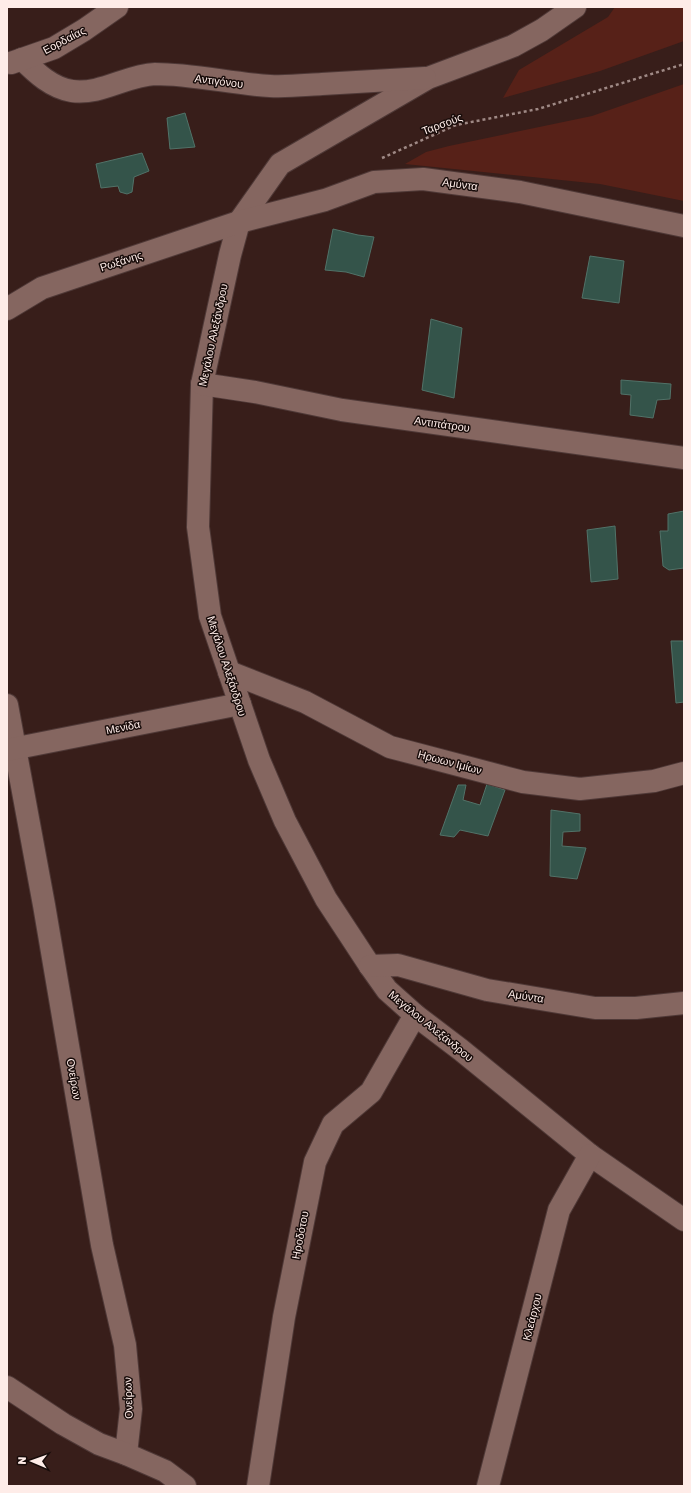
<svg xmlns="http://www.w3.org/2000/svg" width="691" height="1493" font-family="Rubik,sans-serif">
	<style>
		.green { fill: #572118 }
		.building { fill: #34544a; stroke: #517268 }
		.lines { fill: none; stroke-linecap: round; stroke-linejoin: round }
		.minor-casing { stroke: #4f3937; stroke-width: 24 }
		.path { stroke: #9f8985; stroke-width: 2.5; stroke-dasharray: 3 3; stroke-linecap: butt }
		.minor { stroke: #856660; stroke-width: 22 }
		.labels { text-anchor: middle; stroke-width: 3; stroke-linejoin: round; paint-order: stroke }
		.street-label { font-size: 11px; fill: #feece8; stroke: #180c0a }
	</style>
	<rect width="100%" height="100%" fill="#381e1a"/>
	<g class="green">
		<path d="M 615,7 L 684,7 L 684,41 L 600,71 L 503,98 L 519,70 L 608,17 Z"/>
		<path d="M 684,84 L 684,201 L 600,184 L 405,164 L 426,152 L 449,146 L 592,116 Z"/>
	</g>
	<g class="building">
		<path d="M 185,113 L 195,147 L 170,149 L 167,118 Z"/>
		<path d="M 142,153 L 149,171 L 134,177 L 132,192 L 127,194 L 120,192 L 118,186 L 101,188 L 96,164 Z"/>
		<path d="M 333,229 L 358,235 L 374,237 L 364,277 L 346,272 L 325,270 Z"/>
		<path d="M 590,256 L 624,261 L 619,303 L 582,298 Z"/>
		<path d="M 431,319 L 462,328 L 454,398 L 422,390 Z"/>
		<path d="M 621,380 L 671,384 L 670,399 L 657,400 L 653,418 L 630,415 L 631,395 L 621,394 Z"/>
		<path d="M 684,511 L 684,568 L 669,570 L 663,566 L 660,531 L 668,531 L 668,514 Z"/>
		<path d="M 615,526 L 618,579 L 591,582 L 587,530 Z"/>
		<path d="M 671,641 L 684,641 L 684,702 L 676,703 Z"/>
		<path d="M 487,784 L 505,790 L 488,836 L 460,830 L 454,837 L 440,835 L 458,785 L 466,785 L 463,800 L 480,805 Z"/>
		<path d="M 551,810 L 580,814 L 580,831 L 563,832 L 562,846 L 586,848 L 577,879 L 550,876 Z"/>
	</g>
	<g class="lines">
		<g class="minor-casing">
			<g id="minor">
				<path d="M 575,7 L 542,30 L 513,46 L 428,78 L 280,164 L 239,222 L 230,255 L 202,384 L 198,527 L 210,616 L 259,760 L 285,821 L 326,899 L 370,966 L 387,990 L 415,1015 L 461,1050 L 590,1155 L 684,1220"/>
				<path d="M 22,59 C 36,73 52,88 72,91 C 101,95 127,75 155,74 C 194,74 232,84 270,86 C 287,87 305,85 322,84 C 356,82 390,80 425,78"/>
				<path d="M 11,63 L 54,48 L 84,30 L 117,7"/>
				<path d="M 7,309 L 42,288 L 239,222 L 325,200 L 374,182 L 423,179 L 520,192 L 684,226"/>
				<path d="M 202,384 L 255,392 L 342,410 L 684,458"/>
				<path d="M 229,672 L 305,702 L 390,747 L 523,782 L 580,789 L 654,781 L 684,773"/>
				<path d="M 7,705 L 44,905 L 102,1245 L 125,1345 L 131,1409 L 126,1454"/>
				<path d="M 7,750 L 240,704"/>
				<path d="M 370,966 L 398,965 L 487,990 L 595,1008 L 636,1008 L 684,1003"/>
				<path d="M 7,1387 L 63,1424 L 99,1444 L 126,1454 L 165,1471 L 185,1486"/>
				<path d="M 258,1486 L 284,1317 L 315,1162 L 333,1124 L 371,1092 L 415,1015"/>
				<path d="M 488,1486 L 559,1210 L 590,1155"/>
			</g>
		</g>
		<path class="path" d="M 382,158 L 456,125 L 538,109 L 684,64"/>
		<use href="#minor" class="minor"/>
	</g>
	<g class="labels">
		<g class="street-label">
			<text transform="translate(64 40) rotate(-28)" y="4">Εορδαίας</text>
			<text transform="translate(219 81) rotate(7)" y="4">Αντιγόνου</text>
			<text transform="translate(442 124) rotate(-21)" y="4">Ταρσούς</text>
			<text transform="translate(460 184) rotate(8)" y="4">Αμύντα</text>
			<text transform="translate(121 261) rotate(-18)" y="4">Ρωξάνης</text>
			<text transform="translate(213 335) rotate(-78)" y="4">Μεγάλου Αλεξάνδρου</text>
			<text transform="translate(442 424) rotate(8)" y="4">Αντιπάτρου</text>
			<text transform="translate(227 666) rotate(72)" y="4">Μεγάλου Αλεξάνδρου</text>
			<text transform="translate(123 727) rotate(-11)" y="4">Μενίδα</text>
			<text transform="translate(450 762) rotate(15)" y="4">Ηρωων Ιμίων</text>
			<text transform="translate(526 996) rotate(9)" y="4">Αμύντα</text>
			<text transform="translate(431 1026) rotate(39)" y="4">Μεγάλου Αλεξάνδρου</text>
			<text transform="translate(74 1079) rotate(80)" y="4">Ονείρων</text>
			<text transform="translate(300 1235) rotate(-79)" y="4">Ηροδότου</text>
			<text transform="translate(532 1317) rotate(-76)" y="4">Κλεάρχου</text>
			<text transform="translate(128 1398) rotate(-92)" y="4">Ονείρων</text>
		</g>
	</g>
	<rect width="691" height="1493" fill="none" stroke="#feece8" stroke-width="16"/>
	<g transform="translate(32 1461) rotate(272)" stroke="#180c0a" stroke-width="3" paint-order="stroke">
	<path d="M0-3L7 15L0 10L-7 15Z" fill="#feece8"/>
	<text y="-6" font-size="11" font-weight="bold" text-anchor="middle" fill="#feece8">N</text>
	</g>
</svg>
